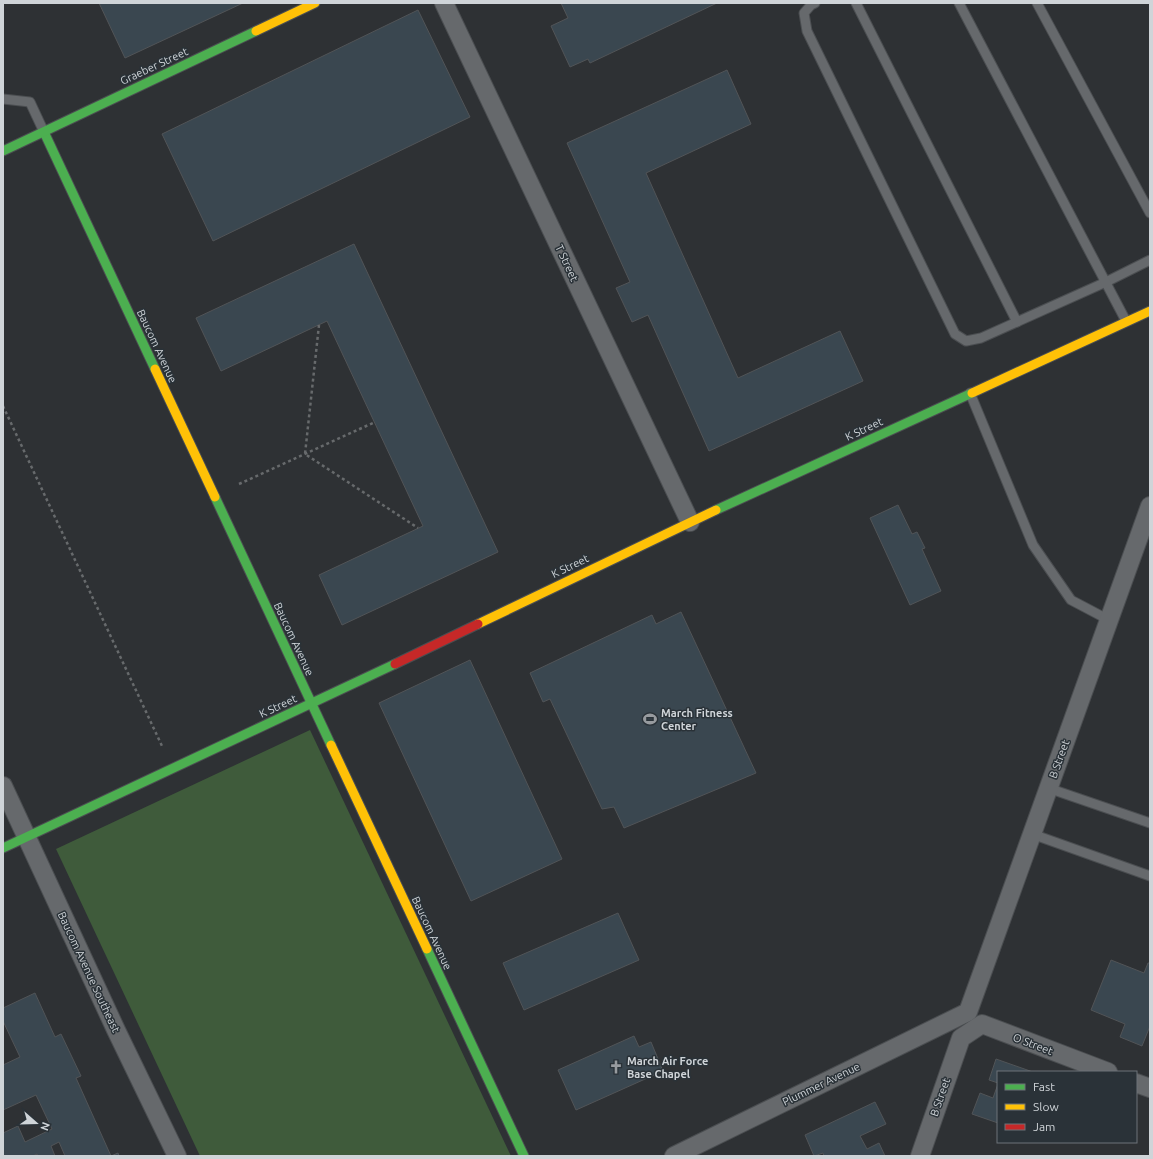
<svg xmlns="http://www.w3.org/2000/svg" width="1153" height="1159" font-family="Ubuntu,sans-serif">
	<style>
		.green { fill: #3f5b3b }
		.building { fill: #3a4750; stroke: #515457 }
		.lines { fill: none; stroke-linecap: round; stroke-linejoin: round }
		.lane-casing { stroke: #4b4e51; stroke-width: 11 }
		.street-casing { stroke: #4b4e51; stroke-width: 20 }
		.fast-casing { stroke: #4b4e51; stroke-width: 11 }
		.slow-casing { stroke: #4b4e51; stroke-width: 11 }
		.jam-casing { stroke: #4b4e51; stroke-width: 11 }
		.path { stroke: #676a6c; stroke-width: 2.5; stroke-dasharray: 3 3; stroke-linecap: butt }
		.lane { stroke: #66696c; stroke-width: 9 }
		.street { stroke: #66696c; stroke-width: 18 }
		.fast { stroke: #4caf50; stroke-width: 9 }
		.slow { stroke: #ffc107; stroke-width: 9 }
		.jam { stroke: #c62828; stroke-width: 9 }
		.labels { text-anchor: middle; stroke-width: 3; stroke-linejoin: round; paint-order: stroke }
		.street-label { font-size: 11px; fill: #cfd4d8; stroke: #2a3238 }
		.poi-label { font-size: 11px; font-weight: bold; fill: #cfd4d8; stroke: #2a3238; text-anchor: start }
	</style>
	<rect width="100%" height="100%" fill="#2e3134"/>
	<path class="green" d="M 310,730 L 511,1156 L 200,1156 L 56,849 Z"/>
	<g class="building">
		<path d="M 99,3 L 243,3 L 125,58 Z"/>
		<path d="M 561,3 L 717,3 L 590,63 L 588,59 L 570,67 L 551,26 L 568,18 Z"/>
		<path d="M 418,10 L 470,117 L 213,241 L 162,134 Z"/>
		<path d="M 727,70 L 751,124 L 646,173 L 738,378 L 840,331 L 863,381 L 709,451 L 648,315 L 632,322 L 616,288 L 630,282 L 567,143 Z"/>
		<path d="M 354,244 L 498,552 L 342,625 L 319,575 L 423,526 L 327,321 L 221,371 L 196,318 Z"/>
		<path d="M 898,505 L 912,534 L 917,532 L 925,548 L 922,549 L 941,591 L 910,605 L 870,518 Z"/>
		<path d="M 681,612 L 756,773 L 624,828 L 614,807 L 602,809 L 550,699 L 543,702 L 530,673 L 652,615 L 656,624 Z"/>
		<path d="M 470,660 L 562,859 L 471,901 L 379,703 Z"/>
		<path d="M 618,913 L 639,960 L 524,1010 L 503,963 Z"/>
		<path d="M 1111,960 L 1144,973 L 1148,963 L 1150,963 L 1150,1026 L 1142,1046 L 1120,1037 L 1125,1024 L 1091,1010 Z"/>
		<path d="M 35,993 L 55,1037 L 61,1034 L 81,1076 L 76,1078 L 111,1156 L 118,1153 L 119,1156 L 65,1156 L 59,1142 L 51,1146 L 55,1156 L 38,1156 L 37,1154 L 33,1156 L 3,1156 L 3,1133 L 18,1126 L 25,1142 L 52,1129 L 36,1095 L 3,1110 L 3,1065 L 20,1057 L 3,1021 L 3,1008 Z"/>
		<path d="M 634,1036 L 639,1047 L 651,1042 L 663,1071 L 576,1110 L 558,1070 Z"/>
		<path d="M 996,1059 L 1033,1072 L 998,1072 L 998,1083 L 989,1080 Z"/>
		<path d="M 998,1084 L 998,1123 L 972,1114 L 980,1093 L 993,1098 Z"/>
		<path d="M 875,1102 L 886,1124 L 860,1136 L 867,1149 L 879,1143 L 885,1156 L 824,1156 L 823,1153 L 814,1156 L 805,1135 Z"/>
	</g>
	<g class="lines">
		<g class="lane-casing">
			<g id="lane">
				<path d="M 815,3 L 811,5 L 804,13 L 807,31 L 955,334 L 966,341 L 981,338 L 1106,282 L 1150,260"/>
				<path d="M 856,3 L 1017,322"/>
				<path d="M 959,3 L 1126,321"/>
				<path d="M 1037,3 L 1150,213"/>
				<path d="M 3,99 L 30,102 L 44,132"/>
				<path d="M 970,393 L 1033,545 L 1071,600 L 1109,620"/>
				<path d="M 1048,788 L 1150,823"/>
				<path d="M 1032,834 L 1150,876"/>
			</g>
		</g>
		<g class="street-casing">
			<g id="street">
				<path d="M 444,3 L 690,522"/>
				<path d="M 3,786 L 116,1030 L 177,1156"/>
				<path d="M 1136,1083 L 1150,1088"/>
				<path d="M 674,1156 L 968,1012 L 1150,506"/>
				<path d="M 920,1156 L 961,1038 L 982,1024 L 1108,1072"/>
			</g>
		</g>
		<g class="fast-casing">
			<g id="fast">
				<path d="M 44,132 L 155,369"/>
				<path d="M 3,151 L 256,31"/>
				<path d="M 215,497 L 331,745"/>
				<path d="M 716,510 L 972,393"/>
				<path d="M 3,848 L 395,664"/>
				<path d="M 427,949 L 524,1156"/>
			</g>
		</g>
		<g class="slow-casing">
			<g id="slow">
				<path d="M 256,31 L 315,3"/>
				<path d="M 155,369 L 215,497"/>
				<path d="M 972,393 L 1150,311"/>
				<path d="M 478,624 L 716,510"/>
				<path d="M 331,745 L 427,949"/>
			</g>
		</g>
		<g class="jam-casing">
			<path id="jam" d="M 395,664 L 478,624"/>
		</g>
		<g class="path">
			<path d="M 319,325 L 305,454 L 418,528"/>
			<path d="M 3,406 L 162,746"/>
			<path d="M 239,484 L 375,422"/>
		</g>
		<use href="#lane" class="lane"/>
		<use href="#street" class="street"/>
		<use href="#fast" class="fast"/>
		<use href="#slow" class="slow"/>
		<use href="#jam" class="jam"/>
	</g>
	<defs>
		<g id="stadium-bare" transform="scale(1.08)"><path d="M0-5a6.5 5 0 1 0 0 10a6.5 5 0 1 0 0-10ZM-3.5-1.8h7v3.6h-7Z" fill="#979b9f" stroke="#2a3238" stroke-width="2.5" paint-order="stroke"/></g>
		<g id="church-bare" transform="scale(1.08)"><path d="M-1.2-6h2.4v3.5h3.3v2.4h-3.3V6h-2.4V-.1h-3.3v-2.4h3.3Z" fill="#979b9f" stroke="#2a3238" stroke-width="2.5" paint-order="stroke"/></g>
	</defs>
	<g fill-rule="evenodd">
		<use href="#stadium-bare" x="650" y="719"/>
		<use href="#church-bare" x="616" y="1067"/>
	</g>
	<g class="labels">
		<g class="street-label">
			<text transform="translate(154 66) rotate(-25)" y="4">Graeber Street</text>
			<text transform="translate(567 263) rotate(65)" y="4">T Street</text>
			<text transform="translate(157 346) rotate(65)" y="4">Baucom Avenue</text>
			<text transform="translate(864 429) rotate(-25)" y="4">K Street</text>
			<text transform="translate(570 566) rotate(-26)" y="4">K Street</text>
			<text transform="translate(294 639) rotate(65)" y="4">Baucom Avenue</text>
			<text transform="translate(278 706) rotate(-25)" y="4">K Street</text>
			<text transform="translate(1059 759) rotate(-70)" y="4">B Street</text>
			<text transform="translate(432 933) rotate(65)" y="4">Baucom Avenue</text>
			<text transform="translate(89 972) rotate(65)" y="4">Baucom Avenue Southeast</text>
			<text transform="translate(1033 1044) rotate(21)" y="4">O Street</text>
			<text transform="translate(821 1084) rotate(-26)" y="4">Plummer Avenue</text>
			<text transform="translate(940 1097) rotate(-71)" y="4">B Street</text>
		</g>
		<g class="poi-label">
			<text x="661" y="717">March Fitness<tspan x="661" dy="13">Center</tspan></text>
			<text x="627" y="1065">March Air Force<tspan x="627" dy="13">Base Chapel</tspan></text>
		</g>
	</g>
	<rect width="1153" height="1159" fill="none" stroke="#cfd4d8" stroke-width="8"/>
	<rect x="997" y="1071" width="140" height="72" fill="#2a3238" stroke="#6c7378"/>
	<rect x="1005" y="1084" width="20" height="6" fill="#4caf50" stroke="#6c7378"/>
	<text x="1033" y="1091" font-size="12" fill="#cfd4d8">Fast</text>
	<rect x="1005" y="1104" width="20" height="6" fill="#ffc107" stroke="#6c7378"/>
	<text x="1033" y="1111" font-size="12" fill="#cfd4d8">Slow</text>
	<rect x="1005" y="1124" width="20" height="6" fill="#c62828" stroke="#6c7378"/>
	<text x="1033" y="1131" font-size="12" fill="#cfd4d8">Jam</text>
	<g transform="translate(36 1123) rotate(110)" stroke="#2a3238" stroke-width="3" paint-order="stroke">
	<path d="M0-3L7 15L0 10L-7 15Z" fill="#cfd4d8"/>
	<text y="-6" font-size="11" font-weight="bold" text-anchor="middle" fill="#cfd4d8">N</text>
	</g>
</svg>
